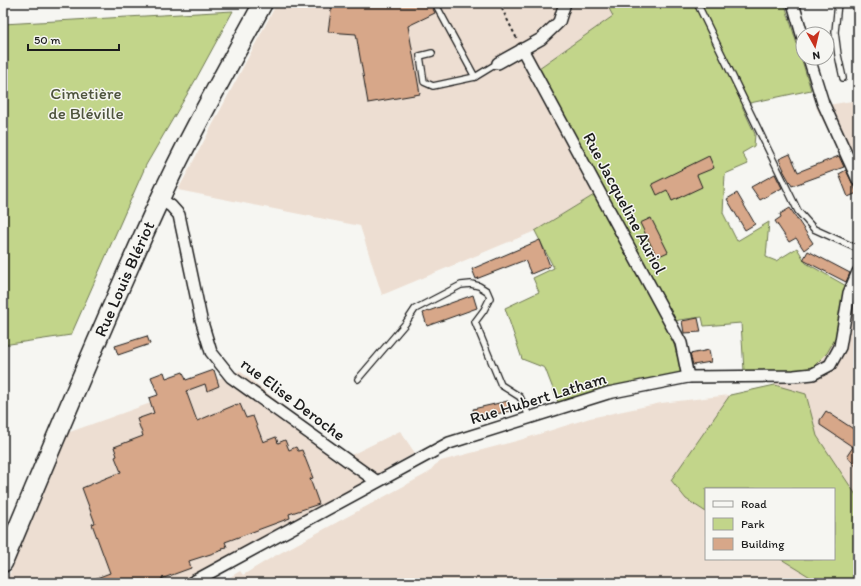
<svg xmlns="http://www.w3.org/2000/svg" width="861" height="586" font-family="Itim,sans-serif">
	<style>
		.built { fill: #edded2; fill-rule: evenodd }
		.green { fill: #c2d58a; stroke: #6f7853 }
		.building { fill: #d7a789; stroke: #1c1c1c }
		.lines { fill: none; stroke-linecap: round; stroke-linejoin: round }
		.lane-casing { stroke: #1c1c1c; stroke-width: 8 }
		.street-casing { stroke: #1c1c1c; stroke-width: 14 }
		.primary-casing { stroke: #1c1c1c; stroke-width: 21 }
		.path { stroke: #1c1c1c; stroke-width: 2; stroke-dasharray: 3 3; stroke-linecap: butt }
		.lane { stroke: #f6f6f2; stroke-width: 5.5 }
		.street { stroke: #f6f6f2; stroke-width: 11 }
		.primary { stroke: #f6f6f2; stroke-width: 18 }
		.labels { text-anchor: middle; stroke-width: 3; stroke-linejoin: round; paint-order: stroke }
		.park-label { font-size: 17px; fill: #4e543d; stroke: #f6f6f2 }
		.street-label { font-size: 17px; fill: #1c1c1c; stroke: #f6f6f2 }
	</style>
	<rect width="100%" height="100%" fill="#f6f6f2"/>
	<filter id="ink" filterUnits="userSpaceOnUse"><feTurbulence type="fractalNoise" baseFrequency=".025" numOctaves="2"/><feDisplacementMap in="SourceGraphic" scale="8" xChannelSelector="R" yChannelSelector="G"/><feConvolveMatrix kernelMatrix="1 2 1 2 8 2 1 2 1" color-interpolation-filters="sRGB"/></filter>
	<g filter="url(#ink)">
		<g class="built">
			<path d="M 277,3 L 606,3 L 613,16 L 539,68 L 594,195 L 535,231 L 382,295 L 360,226 L 178,190 Z"/>
			<path d="M 858,100 L 858,196 L 838,150 L 816,107 Z"/>
			<path d="M 858,266 L 858,583 L 220,583 L 240,571 L 243,575 L 271,558 L 428,473 L 435,465 L 441,461 L 520,440 L 590,418 L 661,403 L 730,395 L 775,385 L 772,372 L 843,304 L 855,269 ZM 706,489 L 834,489 L 834,559 L 706,559 Z"/>
			<path d="M 240,371 L 347,457 L 400,431 L 415,453 L 182,583 L 6,583 L 22,542 L 67,433 Z"/>
		</g>
		<g class="green">
			<path d="M 606,3 L 784,3 L 786,8 L 811,90 L 750,103 L 742,106 L 755,134 L 754,146 L 742,153 L 748,164 L 725,174 L 723,213 L 737,241 L 769,222 L 766,257 L 776,261 L 797,248 L 806,263 L 848,287 L 835,339 L 827,353 L 810,370 L 795,372 L 744,371 L 741,323 L 704,326 L 702,317 L 679,320 L 668,324 L 682,372 L 558,402 L 545,368 L 522,359 L 505,308 L 539,292 L 533,278 L 554,268 L 535,231 L 594,195 L 539,68 L 613,16 Z"/>
			<path d="M 233,11 L 196,79 L 146,165 L 71,335 L 3,345 L 3,24 Z"/>
			<path d="M 775,385 L 806,394 L 817,436 L 858,498 L 858,583 L 820,583 L 781,559 L 834,559 L 834,489 L 706,489 L 706,512 L 686,499 L 671,480 L 730,395 Z"/>
		</g>
		<g class="building">
			<path d="M 332,3 L 430,3 L 435,13 L 408,26 L 420,94 L 368,103 L 356,34 L 328,32 Z"/>
			<path d="M 790,154 L 798,172 L 839,156 L 844,167 L 792,186 L 783,170 L 784,170 L 779,159 Z"/>
			<path d="M 709,156 L 714,168 L 697,175 L 702,187 L 672,201 L 667,190 L 657,195 L 652,184 Z"/>
			<path d="M 846,170 L 857,193 L 848,197 L 839,174 Z"/>
			<path d="M 775,174 L 782,188 L 760,200 L 751,187 Z"/>
			<path d="M 737,193 L 755,224 L 745,230 L 727,199 Z"/>
			<path d="M 790,208 L 813,243 L 804,250 L 796,238 L 789,242 L 775,221 L 781,217 L 780,214 Z"/>
			<path d="M 651,218 L 668,252 L 657,257 L 640,223 Z"/>
			<path d="M 540,240 L 550,266 L 531,274 L 525,260 L 476,279 L 472,269 Z"/>
			<path d="M 808,251 L 850,273 L 846,282 L 803,260 Z"/>
			<path d="M 473,295 L 477,308 L 427,326 L 423,313 Z"/>
			<path d="M 698,318 L 701,332 L 684,333 L 682,321 Z"/>
			<path d="M 147,336 L 150,344 L 118,355 L 115,346 Z"/>
			<path d="M 709,350 L 711,362 L 693,365 L 690,354 Z"/>
			<path d="M 214,370 L 219,386 L 207,391 L 205,384 L 186,391 L 197,421 L 235,405 L 236,406 L 240,404 L 246,418 L 253,416 L 263,442 L 276,437 L 278,443 L 285,440 L 289,450 L 296,447 L 298,451 L 302,450 L 313,478 L 310,479 L 319,504 L 289,514 L 290,518 L 225,542 L 227,547 L 222,548 L 223,550 L 189,561 L 191,568 L 161,579 L 163,583 L 86,583 L 86,582 L 110,573 L 92,524 L 95,523 L 82,488 L 121,472 L 115,457 L 117,456 L 114,447 L 143,436 L 137,419 L 154,413 L 149,398 L 158,395 L 151,377 L 164,372 L 166,378 L 183,372 L 186,380 Z"/>
			<path d="M 508,401 L 511,411 L 475,418 L 473,409 Z"/>
			<path d="M 826,411 L 858,432 L 858,469 L 847,456 L 853,447 L 820,425 L 820,420 Z"/>
		</g>
		<g class="lines">
			<g class="lane-casing">
				<g id="lane">
					<path d="M 435,3 L 475,77"/>
					<path d="M 697,3 L 798,211 L 814,229 L 858,249"/>
					<path d="M 838,3 L 835,32 L 838,55 L 843,78"/>
					<path d="M 432,53 L 420,56 L 424,82 L 433,86 L 475,77 L 498,63"/>
					<path d="M 358,379 L 405,324 L 415,309 L 461,285 L 471,284 L 479,286 L 487,291 L 490,298 L 484,310 L 475,322 L 501,385 L 520,397 L 530,418"/>
				</g>
			</g>
			<g class="street-casing">
				<g id="street">
					<path d="M 793,3 L 803,38"/>
					<path d="M 522,49 L 681,343 L 688,377"/>
					<path d="M 809,58 L 823,103 L 858,180"/>
					<path d="M 498,63 L 541,39 L 559,22 L 565,3"/>
					<path d="M 160,199 L 171,206 L 179,215 L 201,319 L 211,352 L 231,377 L 376,481"/>
					<path d="M 191,583 L 449,443 L 608,393 L 688,377 L 794,376 L 813,374 L 830,365 L 840,347 L 849,293 L 858,272"/>
				</g>
			</g>
			<g class="primary-casing">
				<g id="primary">
					<path id="s1" d="M 3,563 C 54,442 104,320 159,201 C 190,133 228,68 263,3"/>
				</g>
			</g>
			<path class="path" d="M 499,3 L 517,39"/>
			<use href="#lane" class="lane"/>
			<use href="#street" class="street"/>
			<use href="#primary" class="primary"/>
		</g>
	</g>
	<g class="labels">
		<g class="park-label">
			<text x="86" y="99">Cimetière<tspan x="86" dy="20">de Bléville</tspan></text>
		</g>
		<g class="street-label">
			<text transform="translate(625 203) rotate(62)" y="6">Rue Jacqueline Auriol</text>
			<text dy="6" stroke="none"><textPath href="#s1" startOffset="309">Rue Louis Blériot</textPath></text>
			<text transform="translate(538 398) rotate(-17)" y="6">Rue Hubert Latham</text>
			<text transform="translate(293 399) rotate(37)" y="6">rue Elise Deroche</text>
		</g>
	</g>
	<rect width="861" height="586" fill="none" stroke="#f6f6f2" stroke-width="16"/>
	<rect x="8" y="8" width="845" height="570" fill="none" stroke="#1c1c1c" stroke-width="1.5" filter="url(#ink)"/>
	<rect x="705" y="488" width="130" height="72" fill="#f6f6f2" stroke="#9f9f9c"/>
	<rect x="713" y="501" width="20" height="6" fill="#f6f6f2" stroke="#9f9f9c"/>
	<text x="741" y="508" font-size="12" fill="#1c1c1c">Road</text>
	<rect x="713" y="518" width="20" height="12" fill="#c2d58a" stroke="#9f9f9c"/>
	<text x="741" y="528" font-size="12" fill="#1c1c1c">Park</text>
	<rect x="713" y="538" width="20" height="12" fill="#d7a789" stroke="#9f9f9c"/>
	<text x="741" y="548" font-size="12" fill="#1c1c1c">Building</text>
	<g transform="translate(815 46) rotate(172)"><circle r="19" fill="#f6f6f2" stroke="#9f9f9c"/>
	<path d="M0-3L7 15L0 10L-7 15Z" fill="#c8321e"/>
	<text y="-6" font-size="11" font-weight="bold" text-anchor="middle" fill="#1c1c1c">N</text>
	</g>
	<path d="M28 44v6h91v-6" fill="none" stroke="#1c1c1c" stroke-width="2"/>
	<text x="34" y="44" font-size="12" fill="#1c1c1c" stroke="#f6f6f2" stroke-width="3" paint-order="stroke">50 m</text>
</svg>
